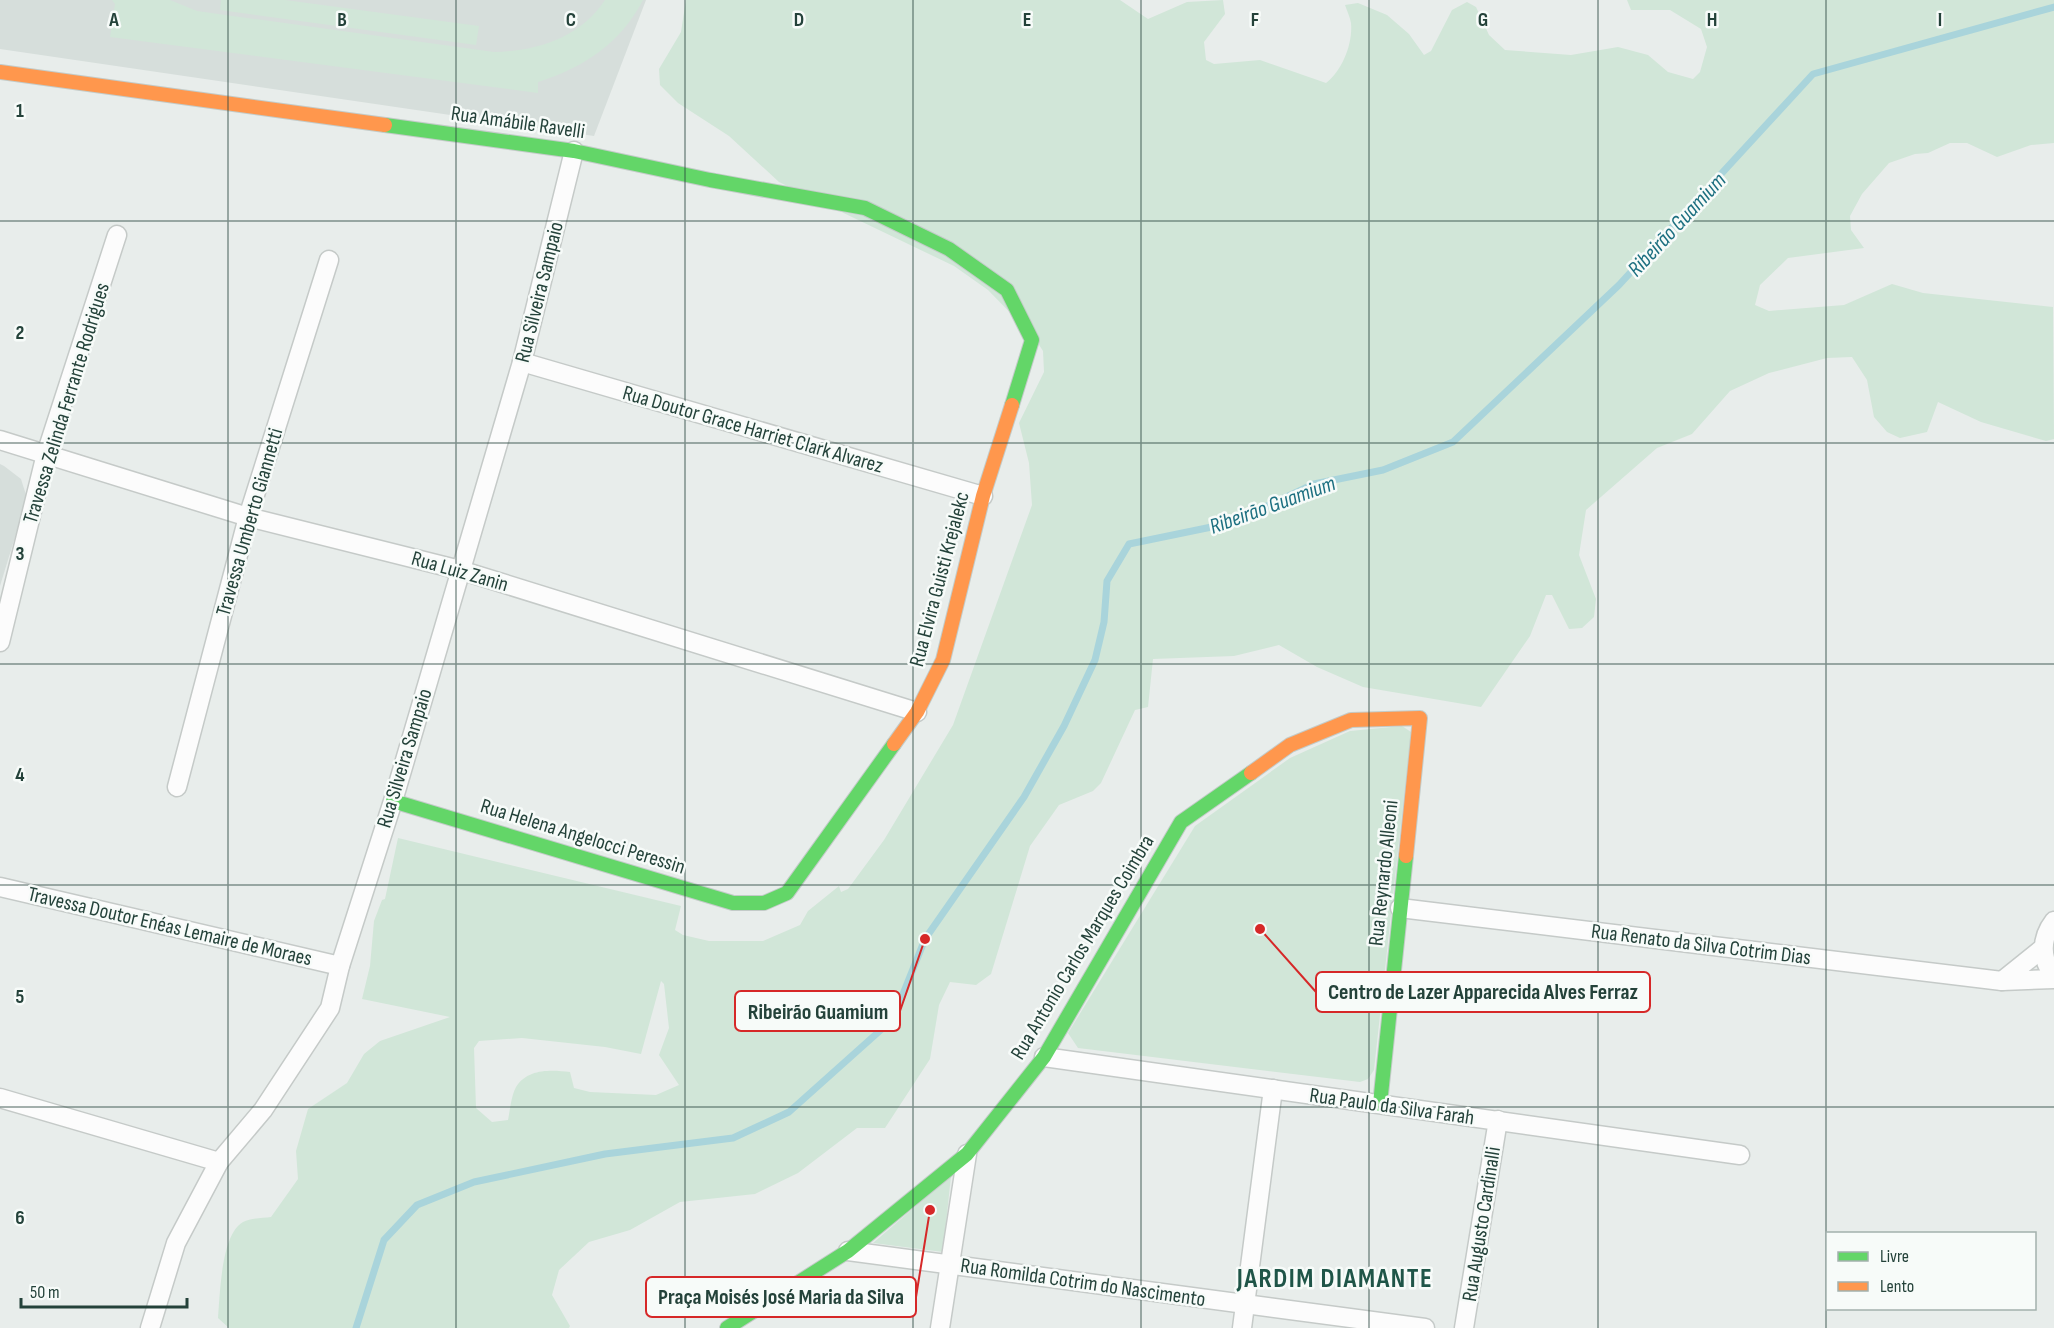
<svg xmlns="http://www.w3.org/2000/svg" width="2054" height="1328" font-family="'Sofia Sans Condensed',sans-serif">
	<style>
		.built { fill: #d6dedb }
		.green { fill: #d1e6d8; fill-rule: evenodd }
		.lines { fill: none; stroke-linecap: round; stroke-linejoin: round }
		.stream { stroke: #a9d4db; stroke-width: 7 }
		.street-casing { stroke: #c5cac8; stroke-width: 21 }
		.fast-casing { stroke: #c3cbc8; stroke-width: 16 }
		.slow-casing { stroke: #c3cbc8; stroke-width: 16 }
		.street { stroke: #fcfcfc; stroke-width: 18 }
		.fast { stroke: #63d668; stroke-width: 14 }
		.slow { stroke: #ff974d; stroke-width: 14 }
		.grid { fill: none; stroke: #24423a; stroke-width: 1.5; stroke-opacity: 0.55 }
		.labels { text-anchor: middle; stroke-width: 5; stroke-linejoin: round; paint-order: stroke }
		.street-label { font-size: 21px; fill: #24423a; stroke: #f7fbf9 }
		.water-label { font-size: 22px; font-style: italic; fill: #1c6f80; stroke: #f7fbf9 }
		.district-label { font-size: 27px; font-weight: bold; letter-spacing: 1.5px; fill: #1f5548; stroke: #f7fbf9 }
		.grid-label { font-size: 20px; text-anchor: middle; font-weight: bold; fill: #24423a; stroke: #f7fbf9; stroke-width: 5; stroke-linejoin: round; paint-order: stroke }
		.leader { fill: none; stroke: #d62828; stroke-width: 2 }
		.callout-dot { fill: #d62828; stroke: #f7fbf9; stroke-width: 2 }
		.callout { fill: #f7fbf9; stroke: #d62828; stroke-width: 2 }
		.callout-label { font-size: 22px; text-anchor: middle; font-weight: bold; fill: #24423a }
	</style>
	<rect width="100%" height="100%" fill="#e8edeb"/>
	<g class="built">
		<path d="M 0,0 L 646,0 L 594,136 L 0,49 Z"/>
		<path d="M 0,464 L 4,466 L 21,479 L 27,498 L 0,586 Z"/>
	</g>
	<g class="green">
		<path d="M 112,0 L 170,0 L 197,11 L 494,52 C 537,51 580,38 605,0 L 643,0 C 621,43 583,68 538,82 L 538,93 L 110,37 L 115,4 Z"/>
		<path d="M 221,0 L 285,0 L 479,26 L 476,45 L 220,10 Z"/>
		<path d="M 686,0 L 1120,0 L 1148,19 L 1187,2 L 1223,0 L 1225,14 L 1204,42 L 1206,60 L 1214,64 L 1260,60 L 1326,83 C 1342,71 1353,44 1351,23 C 1350,17 1347,11 1345,5 L 1358,3 L 1387,15 L 1409,34 L 1424,55 L 1431,51 L 1452,10 L 1467,2 L 1476,7 L 1489,35 L 1505,50 L 1571,55 L 1618,47 L 1648,55 L 1668,72 L 1693,79 L 1700,72 L 1707,47 L 1701,29 L 1670,10 L 1631,10 L 1627,0 L 2054,0 L 2054,143 L 2031,145 L 1997,157 L 1967,143 L 1950,143 L 1928,153 L 1915,154 L 1889,163 L 1862,194 L 1850,216 L 1851,230 L 1864,248 L 1788,258 L 1760,285 L 1755,305 L 1769,311 L 1844,305 L 1892,284 L 1923,293 L 2053,307 L 2054,439 L 2046,441 L 1981,422 L 1938,402 L 1927,432 L 1900,438 L 1887,432 L 1874,417 L 1867,380 L 1852,357 L 1827,358 L 1769,373 L 1730,391 L 1692,434 L 1657,448 L 1586,510 L 1579,555 L 1596,599 L 1594,617 L 1582,628 L 1569,629 L 1552,595 L 1546,595 L 1530,636 L 1481,707 L 1363,687 L 1317,667 L 1279,645 L 1234,656 L 1153,659 L 1148,707 L 1135,710 L 1101,783 L 1093,791 L 1059,805 L 1030,846 L 991,974 L 976,985 L 950,982 L 939,1005 L 930,1059 L 885,1128 L 857,1128 L 798,1173 L 755,1194 L 680,1202 L 630,1230 L 589,1242 L 559,1270 L 552,1295 L 570,1326 L 569,1328 L 229,1328 L 218,1318 C 220,1295 221,1234 243,1222 C 251,1218 263,1218 271,1217 L 298,1179 L 296,1151 L 308,1109 L 347,1083 L 364,1054 L 380,1041 L 450,1017 L 362,999 L 370,966 L 374,921 L 382,900 L 385,899 L 398,838 L 681,906 L 675,930 L 683,935 L 709,941 L 763,941 L 800,925 L 808,911 L 839,886 L 841,892 L 848,889 L 884,840 L 953,725 L 1032,505 L 1029,463 L 1019,423 L 1044,372 L 1043,351 L 1034,337 L 988,290 L 954,266 L 779,182 L 729,136 L 678,103 L 660,85 L 659,69 L 681,32 ZM 661,981 L 664,984 L 669,1028 L 659,1055 L 679,1085 L 656,1095 L 590,1092 L 574,1088 L 570,1072 C 552,1070 528,1068 516,1087 C 511,1096 510,1111 508,1120 L 492,1122 L 476,1108 L 474,1048 L 479,1041 L 522,1038 L 605,1047 L 641,1054 Z"/>
		<path d="M 1402,726 L 1411,732 L 1374,1070 L 1368,1079 L 1360,1082 L 1078,1048 L 1068,1033 L 1195,826 L 1290,758 L 1350,731 Z"/>
		<path d="M 951,1176 L 943,1252 L 873,1243 Z"/>
	</g>
	<g class="lines">
		<path class="stream" d="M 356,1328 L 384,1240 L 417,1205 L 474,1182 L 605,1154 L 733,1138 L 789,1112 L 893,1019 L 925,939 L 1024,797 L 1064,726 L 1095,660 L 1104,622 L 1107,581 L 1129,544 L 1231,523 L 1314,484 L 1383,470 L 1453,442 L 1619,285 L 1813,74 L 2054,7"/>
		<g class="street-casing">
			<g id="street">
				<path d="M 522,362 L 983,496"/>
				<path d="M 0,440 L 248,517 L 460,570 L 917,712"/>
				<path d="M 0,642 L 46,454 L 117,235"/>
				<path d="M 177,787 L 248,517 L 329,260"/>
				<path d="M 0,887 L 340,966"/>
				<path d="M 1400,908 L 2002,981 L 2054,979"/>
				<path d="M 2054,921 C 2040,939 2041,959 2054,977"/>
				<path d="M 2002,981 L 2043,948"/>
				<path d="M 1044,1057 L 1740,1155"/>
				<path d="M 0,1098 L 219,1162"/>
				<path d="M 848,1251 L 1425,1328"/>
				<path d="M 150,1328 L 176,1243 L 219,1162 L 263,1110 L 330,1008 L 340,966 L 393,801 L 522,362 L 574,151"/>
				<path d="M 940,1328 L 967,1154"/>
				<path d="M 1242,1328 L 1273,1089"/>
				<path d="M 1464,1328 L 1498,1120"/>
			</g>
		</g>
		<g class="fast-casing">
			<g id="fast">
				<path d="M 385,125 L 574,151 L 710,180 L 865,208 L 949,249 L 1007,290 L 1032,340 L 1012,405"/>
				<path d="M 393,801 L 733,903 L 764,903 L 787,893 L 894,744"/>
				<path d="M 1380,1104 L 1406,856"/>
				<path d="M 727,1328 L 848,1251 L 967,1154 L 1044,1057 L 1181,822 L 1251,773"/>
			</g>
		</g>
		<g class="slow-casing">
			<g id="slow">
				<path d="M 0,72 L 385,125"/>
				<path d="M 894,744 L 917,712 L 943,660 L 983,496 L 1012,405"/>
				<path d="M 1251,773 L 1290,745 L 1351,720 L 1420,718 L 1406,856"/>
			</g>
		</g>
		<use href="#street" class="street"/>
		<use href="#fast" class="fast"/>
		<use href="#slow" class="slow"/>
	</g>
	<path class="grid" d="M 228,0 L 228,1328M 456,0 L 456,1328M 685,0 L 685,1328M 913,0 L 913,1328M 1141,0 L 1141,1328M 1369,0 L 1369,1328M 1598,0 L 1598,1328M 1826,0 L 1826,1328M 0,221 L 2054,221M 0,443 L 2054,443M 0,664 L 2054,664M 0,885 L 2054,885M 0,1107 L 2054,1107"/>
	<g class="labels">
		<g class="street-label">
			<text transform="translate(518 122) rotate(8)" y="7">Rua Amábile Ravelli</text>
			<text transform="translate(539 292) rotate(-76)" y="7">Rua Silveira Sampaio</text>
			<text transform="translate(66 403) rotate(-73)" y="7">Travessa Zelinda Ferrante Rodrigues</text>
			<text transform="translate(753 429) rotate(16)" y="7">Rua Doutor Grace Harriet Clark Alvarez</text>
			<text transform="translate(249 522) rotate(-74)" y="7">Travessa Umberto Giannetti</text>
			<text transform="translate(460 571) rotate(16)" y="7">Rua Luiz Zanin</text>
			<text transform="translate(939 579) rotate(-75)" y="7">Rua Elvira Guisti Krejalekc</text>
			<text transform="translate(404 758) rotate(-73)" y="7">Rua Silveira Sampaio</text>
			<text transform="translate(583 836) rotate(17)" y="7">Rua Helena Angelocci Peressin</text>
			<text transform="translate(1383 873) rotate(-84)" y="7">Rua Reynardo Alleoni</text>
			<text transform="translate(170 926) rotate(13)" y="7">Travessa Doutor Enéas Lemaire de Moraes</text>
			<text transform="translate(1701 944) rotate(7)" y="7">Rua Renato da Silva Cotrim Dias</text>
			<text transform="translate(1082 947) rotate(-59)" y="7">Rua Antonio Carlos Marques Coimbra</text>
			<text transform="translate(1392 1106) rotate(8)" y="7">Rua Paulo da Silva Farah</text>
			<text transform="translate(1481 1224) rotate(-81)" y="7">Rua Augusto Cardinalli</text>
			<text transform="translate(1083 1282) rotate(8)" y="7">Rua Romilda Cotrim do Nascimento</text>
		</g>
		<g class="water-label">
			<text transform="translate(1676 224) rotate(-47)" y="8">Ribeirão Guamium</text>
			<text transform="translate(1272 504) rotate(-20)" y="8">Ribeirão Guamium</text>
		</g>
		<g class="district-label">
			<text x="1335" y="1287">JARDIM DIAMANTE</text>
		</g>
	</g>
	<g class="grid-label">
		<text x="114" y="26">A</text>
		<text x="342" y="26">B</text>
		<text x="571" y="26">C</text>
		<text x="799" y="26">D</text>
		<text x="1027" y="26">E</text>
		<text x="1255" y="26">F</text>
		<text x="1483" y="26">G</text>
		<text x="1712" y="26">H</text>
		<text x="1940" y="26">I</text>
		<text x="20" y="117">1</text>
		<text x="20" y="339">2</text>
		<text x="20" y="560">3</text>
		<text x="20" y="781">4</text>
		<text x="20" y="1003">5</text>
		<text x="20" y="1224">6</text>
	</g>
	<path class="leader" d="M1260 929L1316 992M925 939L900 1011M930 1210L916 1297"/>
	<g class="callout-dot">
		<circle cx="1260" cy="929" r="6"/>
		<circle cx="925" cy="939" r="6"/>
		<circle cx="930" cy="1210" r="6"/>
	</g>
	<g class="callout">
		<rect x="1316" y="972" width="334" height="40" rx="6"/>
		<rect x="735" y="991" width="165" height="40" rx="6"/>
		<rect x="646" y="1277" width="270" height="40" rx="6"/>
	</g>
	<g class="callout-label">
		<text x="1483" y="999">Centro de Lazer Apparecida Alves Ferraz</text>
		<text x="818" y="1019">Ribeirão Guamium</text>
		<text x="781" y="1304">Praça Moisés José Maria da Silva</text>
	</g>
	<rect x="1826" y="1232" width="210" height="78" fill="#f7fbf9" stroke="#a3b1ad" stroke-width="1.5"/>
	<rect x="1838" y="1252" width="30" height="9" fill="#63d668" stroke="#a3b1ad" stroke-width="1.5"/>
	<text x="1880" y="1262" font-size="18" fill="#24423a">Livre</text>
	<rect x="1838" y="1282" width="30" height="9" fill="#ff974d" stroke="#a3b1ad" stroke-width="1.5"/>
	<text x="1880" y="1292" font-size="18" fill="#24423a">Lento</text>
	<path d="M21 1298v9h166v-9" fill="none" stroke="#24423a" stroke-width="3"/>
	<text x="30" y="1298" font-size="18" fill="#24423a" stroke="#f7fbf9" stroke-width="4.5" paint-order="stroke">50 m</text>
</svg>
